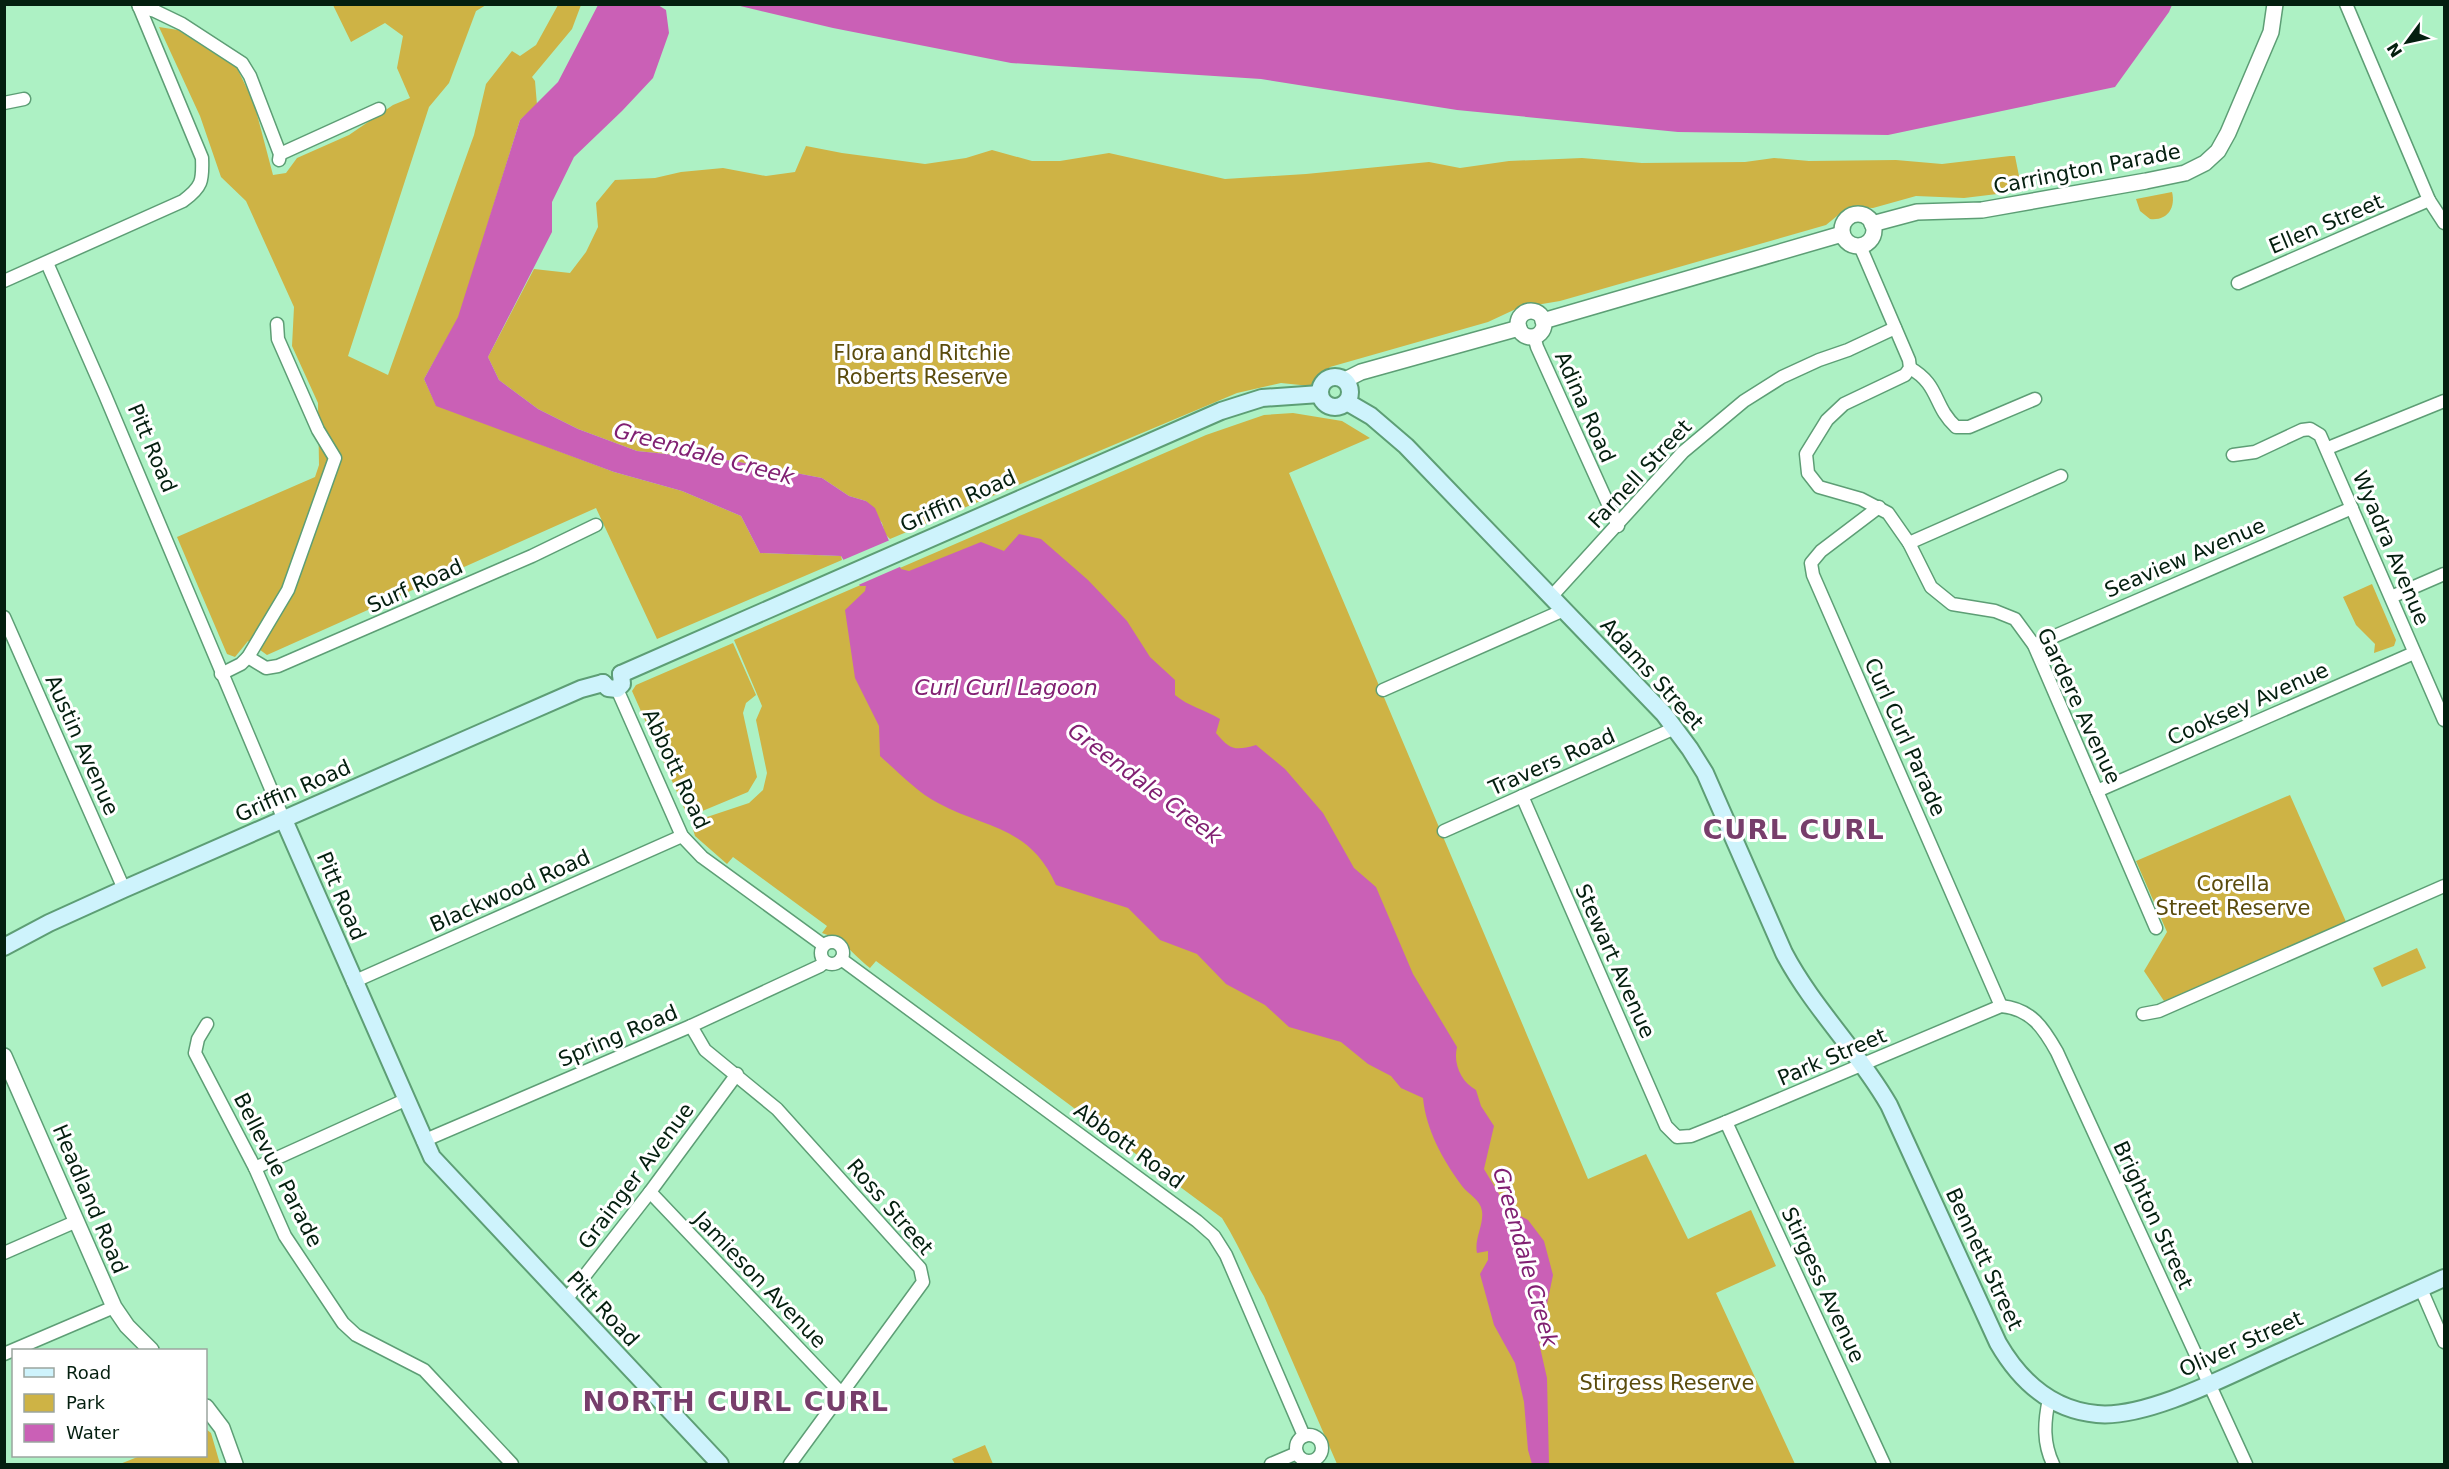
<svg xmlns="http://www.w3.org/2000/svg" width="2449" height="1469" font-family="'DejaVu Sans',sans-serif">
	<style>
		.green { fill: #ceb345 }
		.water { fill: #ca60b6 }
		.pier { fill: #adf1c4 }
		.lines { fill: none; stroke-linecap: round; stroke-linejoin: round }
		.minor-casing { stroke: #5d9e75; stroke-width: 15 }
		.tertiary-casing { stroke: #5d9e75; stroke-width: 18 }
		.secondary-casing { stroke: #5d9e75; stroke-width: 20 }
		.minor { stroke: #fff; stroke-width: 12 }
		.tertiary { stroke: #fff; stroke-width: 15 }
		.secondary { stroke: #cef3fc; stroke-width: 16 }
		.labels { text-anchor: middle; stroke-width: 6; stroke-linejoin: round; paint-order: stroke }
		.street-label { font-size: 21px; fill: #041f0f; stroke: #fff }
		.park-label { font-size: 21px; fill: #5a4b0c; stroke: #fff }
		.water-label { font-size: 22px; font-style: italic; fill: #812072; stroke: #fff }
		.district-label { font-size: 27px; font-weight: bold; letter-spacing: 1.5px; fill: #773e6b; stroke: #fff }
	</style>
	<rect width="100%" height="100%" fill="#adf1c4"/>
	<g class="green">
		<path d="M 333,5 L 486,5 L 476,11 L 449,83 L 429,107 L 348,356 L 388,375 L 474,135 L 486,84 L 512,51 L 520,56 L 536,45 L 558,5 L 581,5 L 572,29 L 532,77 L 535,81 L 537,105 L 520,120 L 459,317 L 424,379 L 436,405 L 614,472 L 682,491 L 741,516 L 760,553 L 841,556 L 842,560 L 657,639 L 596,508 L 267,655 L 248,641 L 235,657 L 227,654 L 177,537 L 315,477 L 319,465 L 318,403 L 292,346 L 294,307 L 246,201 L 221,177 L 200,116 L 159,27 L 178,30 L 237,68 L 254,103 L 273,175 L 286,173 L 297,158 L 349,135 L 393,105 L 410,98 L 397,68 L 403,36 L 385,23 L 351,42 Z"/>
		<path d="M 806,146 L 842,153 L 925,164 L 966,158 L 992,150 L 1032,161 L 1060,161 L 1109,153 L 1225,179 L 1306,174 L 1429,162 L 1460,168 L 1509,161 L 1582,158 L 1642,163 L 1745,162 L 1774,158 L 1809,161 L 1896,160 L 1942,164 L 2010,156 L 2015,156 L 2022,191 L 1964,198 L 1916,196 L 1873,208 L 1848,207 L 1826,225 L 1560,301 L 1518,308 L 1488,322 L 1330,367 L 1310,386 L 1281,383 L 1237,393 L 890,539 L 885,534 L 882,523 L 866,501 L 849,496 L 822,478 L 734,461 L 637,451 L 578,429 L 538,409 L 499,380 L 488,357 L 534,269 L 570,273 L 586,252 L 598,227 L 596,203 L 615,180 L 655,178 L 681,172 L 723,168 L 766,176 L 795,172 Z"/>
		<path d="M 2172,192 C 2176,208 2167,221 2150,219 L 2140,211 L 2136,199 Z"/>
		<path d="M 1293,413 L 1342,421 L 1370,438 L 1289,473 L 1588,1179 L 1646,1154 L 1688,1239 L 1751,1210 L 1776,1266 L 1716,1293 L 1795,1464 L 1337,1464 L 1264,1296 C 1249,1271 1238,1243 1222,1218 L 876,961 L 870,968 C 851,953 845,940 822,933 L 827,926 L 733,857 L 727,864 L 695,836 L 692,826 L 701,819 L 749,803 L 763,790 L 767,773 L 756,720 L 762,706 L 734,640 L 1206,435 L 1264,415 Z"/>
		<path d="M 2372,584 L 2396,640 L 2394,646 L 2374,653 L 2375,644 L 2356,625 L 2343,597 Z"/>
		<path d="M 733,643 L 756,695 L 746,703 L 743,713 L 757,777 L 748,792 L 688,817 L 632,691 L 636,685 Z"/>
		<path d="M 2290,795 L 2347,924 L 2164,1001 L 2144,971 L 2167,932 L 2136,861 Z"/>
		<path d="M 2417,948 L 2426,968 L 2382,987 L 2373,968 Z"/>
		<path d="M 206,1429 L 211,1433 L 220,1464 L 120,1464 L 140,1456 L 206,1456 Z"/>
		<path d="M 985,1445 L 993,1464 L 955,1464 L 952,1459 Z"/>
	</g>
	<g class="water">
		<path d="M 598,5 L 658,5 L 666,10 L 669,33 L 653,78 L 622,111 L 574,157 L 552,202 L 552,232 L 488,357 L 499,380 L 538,409 L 578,429 L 637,451 L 734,461 L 822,478 L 849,496 L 866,501 L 875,508 L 901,569 L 909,571 L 981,542 L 1004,551 L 1019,534 L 1041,539 L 1088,580 L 1127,621 L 1150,657 L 1175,680 L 1175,695 C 1188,706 1205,710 1220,719 L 1216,733 C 1230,750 1235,751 1256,745 L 1285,769 L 1323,813 L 1354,868 L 1376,887 L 1413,974 L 1457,1047 C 1453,1064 1461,1082 1476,1090 L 1481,1106 L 1494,1126 L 1484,1169 L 1508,1209 L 1528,1220 L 1544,1241 L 1553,1275 L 1539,1343 L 1547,1378 L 1549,1464 L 1532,1464 L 1528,1450 L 1524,1402 L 1515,1363 L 1494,1325 L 1480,1274 L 1488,1260 L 1488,1251 L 1477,1253 C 1474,1239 1484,1225 1482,1211 C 1480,1199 1469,1195 1462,1186 C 1443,1160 1426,1130 1423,1098 L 1401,1088 L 1391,1076 L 1368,1064 L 1341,1042 L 1289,1027 L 1265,1005 L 1226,984 L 1197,954 L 1160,940 L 1128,908 L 1056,885 C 1030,826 986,829 938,803 C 918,793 897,771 880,756 L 879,726 L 855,678 L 845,610 L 865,591 L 866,586 L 860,586 L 841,556 L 760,553 L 741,516 L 682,491 L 614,472 L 436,406 L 424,379 L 458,317 L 520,120 L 558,82 Z"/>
		<path d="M 736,5 L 2172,5 L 2169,12 L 2115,87 L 1888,135 L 1678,132 L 1457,110 L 1261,79 L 1011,63 L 833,28 Z"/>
	</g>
	<path class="pier" d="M 890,540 L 902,566 L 856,586 L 843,560 Z"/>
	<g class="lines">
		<g class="minor-casing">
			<g id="minor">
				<path d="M 2346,4 L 2429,200 L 2444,223"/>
				<path d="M 139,7 L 155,11 L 182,24 L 242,63 L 250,76 L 280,154 L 279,160"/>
				<path d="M 4,103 L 24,99"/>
				<path d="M 280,154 L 379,109"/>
				<path d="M 1860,246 L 1909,360 L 1910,368 L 1905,375 L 1844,404 L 1827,420 L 1806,454 L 1808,473 L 1819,487 L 1861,499 L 1888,513 L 1909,543 L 1931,587 L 1952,604 L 1995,611 L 2015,619 L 2034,645 L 2156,928"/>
				<path d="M 47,263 L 105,395 L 284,820"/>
				<path d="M 4,281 L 183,201 C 202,187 203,181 202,158 L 138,4"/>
				<path d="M 2238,283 L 2429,200"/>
				<path d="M 1534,336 L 1537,347 L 1618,526"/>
				<path d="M 1910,368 C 1940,385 1933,406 1956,427 L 1969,427 L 2035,399"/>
				<path d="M 2328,448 L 2444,401"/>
				<path d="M 2233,455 L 2255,452 L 2302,430 L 2310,429 L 2320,435 L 2444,720"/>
				<path d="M 1879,507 L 1821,551 L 1811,563 L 1813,575 L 2001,1006"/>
				<path d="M 1909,543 L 2061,476"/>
				<path d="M 1551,597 L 1683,452 L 1744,401 L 1782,377 L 1819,360 L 1848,350 L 1895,328"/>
				<path d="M 2391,597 L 2444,574"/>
				<path d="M 4,617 L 124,889"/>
				<path d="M 2034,645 L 2352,508"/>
				<path d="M 248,657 L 266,668 L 278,666 L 532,556 L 596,525"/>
				<path d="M 221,674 L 241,664 L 248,657 L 288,590 L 335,458 L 318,430 L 278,339 L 277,324"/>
				<path d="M 617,689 L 682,836 L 702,857 L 823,945"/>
				<path d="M 1383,690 L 1564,610"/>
				<path d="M 2097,791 L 2414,653"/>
				<path d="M 1522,796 L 1666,1126 L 1677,1137 L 1691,1136 L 1726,1122 L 2001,1006 C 2031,1009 2043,1027 2057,1052 L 2246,1464"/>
				<path d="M 1444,831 L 1675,728"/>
				<circle cx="832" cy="953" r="11"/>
				<path d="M 841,959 L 1197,1221 L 1214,1236 L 1226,1255 L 1304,1436"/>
				<path d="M 353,982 L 682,836"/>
				<path d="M 2143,1014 L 2159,1011 L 2444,886"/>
				<path d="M 207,1024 L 198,1039 L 195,1053 L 255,1168 L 285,1236 L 343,1323 L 356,1335 L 424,1370 L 512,1464"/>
				<path d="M 691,1026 L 705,1050 L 777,1109 L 920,1268 L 923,1282 L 790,1464"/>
				<path d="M 1726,1122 L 1884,1464"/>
				<path d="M 423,1141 L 691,1026 L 820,966 L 825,962"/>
				<path d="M 255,1168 L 405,1100"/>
				<path d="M 650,1192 L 842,1394"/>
				<path d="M 4,1253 L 77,1221"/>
				<path d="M 2421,1289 L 2444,1342"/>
				<path d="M 565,1301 L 650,1192 L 737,1074"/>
				<path d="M 4,1354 L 114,1307"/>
				<path d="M 2049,1399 C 2044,1423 2043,1443 2053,1464"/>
				<circle cx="1309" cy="1448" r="13"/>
				<path d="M 1271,1464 L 1297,1453"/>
			</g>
		</g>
		<g class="tertiary-casing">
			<g id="tertiary">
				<circle cx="1858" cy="230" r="16"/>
				<path d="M 1872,224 L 1917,212 L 1982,210 L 2146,181 L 2185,173 L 2205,163 L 2218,151 L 2228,133 L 2271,32 L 2275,4"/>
				<circle cx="1531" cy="324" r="13"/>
				<path d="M 1543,321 L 1842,234"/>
				<path d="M 1345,380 L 1361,372 L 1519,328"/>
				<path d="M 4,1056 L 114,1307 L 127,1326 L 151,1350"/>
				<path d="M 206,1407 L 222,1428 L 235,1464"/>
			</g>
		</g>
		<g class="secondary-casing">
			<g id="secondary">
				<circle cx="1335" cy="392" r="15"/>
				<path d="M 1347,402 L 1371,416 L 1406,446 L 1664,714 L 1690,749 L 1705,773 L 1784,953 C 1813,1008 1858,1051 1889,1105 L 1998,1343 C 2020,1381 2052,1410 2097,1414 C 2147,1419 2231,1374 2278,1353 C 2333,1328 2389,1303 2444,1278"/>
				<path d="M 621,674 L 1221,411 L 1262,398 L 1320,394"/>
				<path d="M 603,683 L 608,688 L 617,689 L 622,684 L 621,674"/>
				<path d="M 284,820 L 432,1157 L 720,1464"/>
				<path d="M 4,947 L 49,923 L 124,889 L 581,689 L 603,683"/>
			</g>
		</g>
		<use href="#minor" class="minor"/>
		<use href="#tertiary" class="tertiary"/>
		<use href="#secondary" class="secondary"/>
	</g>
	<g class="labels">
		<g class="street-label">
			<text transform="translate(2087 169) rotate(-11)" y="7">Carrington Parade</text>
			<text transform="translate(2326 224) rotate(-23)" y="7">Ellen Street</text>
			<text transform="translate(1585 407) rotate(66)" y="7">Adina Road</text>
			<text transform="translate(152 448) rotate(67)" y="7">Pitt Road</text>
			<text transform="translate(1640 474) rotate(-47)" y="7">Farnell Street</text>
			<text transform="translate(958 501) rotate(-24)" y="7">Griffin Road</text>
			<text transform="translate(2391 548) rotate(67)" y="7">Wyadra Avenue</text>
			<text transform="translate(2185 558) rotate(-23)" y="7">Seaview Avenue</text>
			<text transform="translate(415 586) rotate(-24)" y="7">Surf Road</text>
			<text transform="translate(1652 674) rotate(48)" y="7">Adams Street</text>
			<text transform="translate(2248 704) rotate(-24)" y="7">Cooksey Avenue</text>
			<text transform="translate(2079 706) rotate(65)" y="7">Gardere Avenue</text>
			<text transform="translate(1905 737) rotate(66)" y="7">Curl Curl Parade</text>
			<text transform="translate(82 745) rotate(66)" y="7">Austin Avenue</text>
			<text transform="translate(1552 762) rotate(-24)" y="7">Travers Road</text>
			<text transform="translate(676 769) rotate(65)" y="7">Abbott Road</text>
			<text transform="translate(293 791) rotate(-24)" y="7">Griffin Road</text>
			<text transform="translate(510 891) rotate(-24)" y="7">Blackwood Road</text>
			<text transform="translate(341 896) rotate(67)" y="7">Pitt Road</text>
			<text transform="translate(1615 961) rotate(66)" y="7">Stewart Avenue</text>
			<text transform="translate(618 1036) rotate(-23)" y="7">Spring Road</text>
			<text transform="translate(1832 1057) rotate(-23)" y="7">Park Street</text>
			<text transform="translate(1129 1146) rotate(36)" y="7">Abbott Road</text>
			<text transform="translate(278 1170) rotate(63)" y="7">Bellevue Parade</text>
			<text transform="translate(636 1176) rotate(-53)" y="7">Grainger Avenue</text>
			<text transform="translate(90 1199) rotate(67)" y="7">Headland Road</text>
			<text transform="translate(890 1207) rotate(49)" y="7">Ross Street</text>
			<text transform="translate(2153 1215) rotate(65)" y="7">Brighton Street</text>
			<text transform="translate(1984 1259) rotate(65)" y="7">Bennett Street</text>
			<text transform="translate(760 1280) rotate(46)" y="7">Jamieson Avenue</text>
			<text transform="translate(1823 1285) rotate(65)" y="7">Stirgess Avenue</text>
			<text transform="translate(603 1309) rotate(47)" y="7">Pitt Road</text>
			<text transform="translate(2241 1344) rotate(-24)" y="7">Oliver Street</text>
		</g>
		<g class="park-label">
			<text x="922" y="360">Flora and Ritchie<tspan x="922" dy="24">Roberts Reserve</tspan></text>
			<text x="2233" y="891">Corella<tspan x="2233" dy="24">Street Reserve</tspan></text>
			<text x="1667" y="1390">Stirgess Reserve</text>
		</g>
		<g class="water-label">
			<text transform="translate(704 453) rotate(15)" y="8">Greendale Creek</text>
			<text x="1006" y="695">Curl Curl Lagoon</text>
			<text transform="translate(1145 783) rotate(37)" y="8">Greendale Creek</text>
			<text transform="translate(1526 1257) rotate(74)" y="8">Greendale Creek</text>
		</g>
		<g class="district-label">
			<text x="1794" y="839">CURL CURL</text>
			<text x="736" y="1411">NORTH CURL CURL</text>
		</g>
	</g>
	<rect width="2449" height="1469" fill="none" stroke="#041f0f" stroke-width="12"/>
	<rect x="12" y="1349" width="195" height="108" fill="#ffffff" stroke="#9ba59f" stroke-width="1.5"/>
	<rect x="24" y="1368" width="30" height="9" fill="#cef3fc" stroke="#9ba59f" stroke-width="1.5"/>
	<text x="66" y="1379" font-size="18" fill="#041f0f">Road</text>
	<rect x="24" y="1394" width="30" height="18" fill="#ceb345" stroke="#9ba59f" stroke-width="1.5"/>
	<text x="66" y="1409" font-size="18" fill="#041f0f">Park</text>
	<rect x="24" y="1424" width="30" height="18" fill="#ca60b6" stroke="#9ba59f" stroke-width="1.5"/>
	<text x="66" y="1439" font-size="18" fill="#041f0f">Water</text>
	<g transform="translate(2407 42) rotate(237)" stroke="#ffffff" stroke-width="4.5" paint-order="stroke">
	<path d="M0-4.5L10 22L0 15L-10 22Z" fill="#041f0f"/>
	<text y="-9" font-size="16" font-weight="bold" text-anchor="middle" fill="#041f0f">N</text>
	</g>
</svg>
